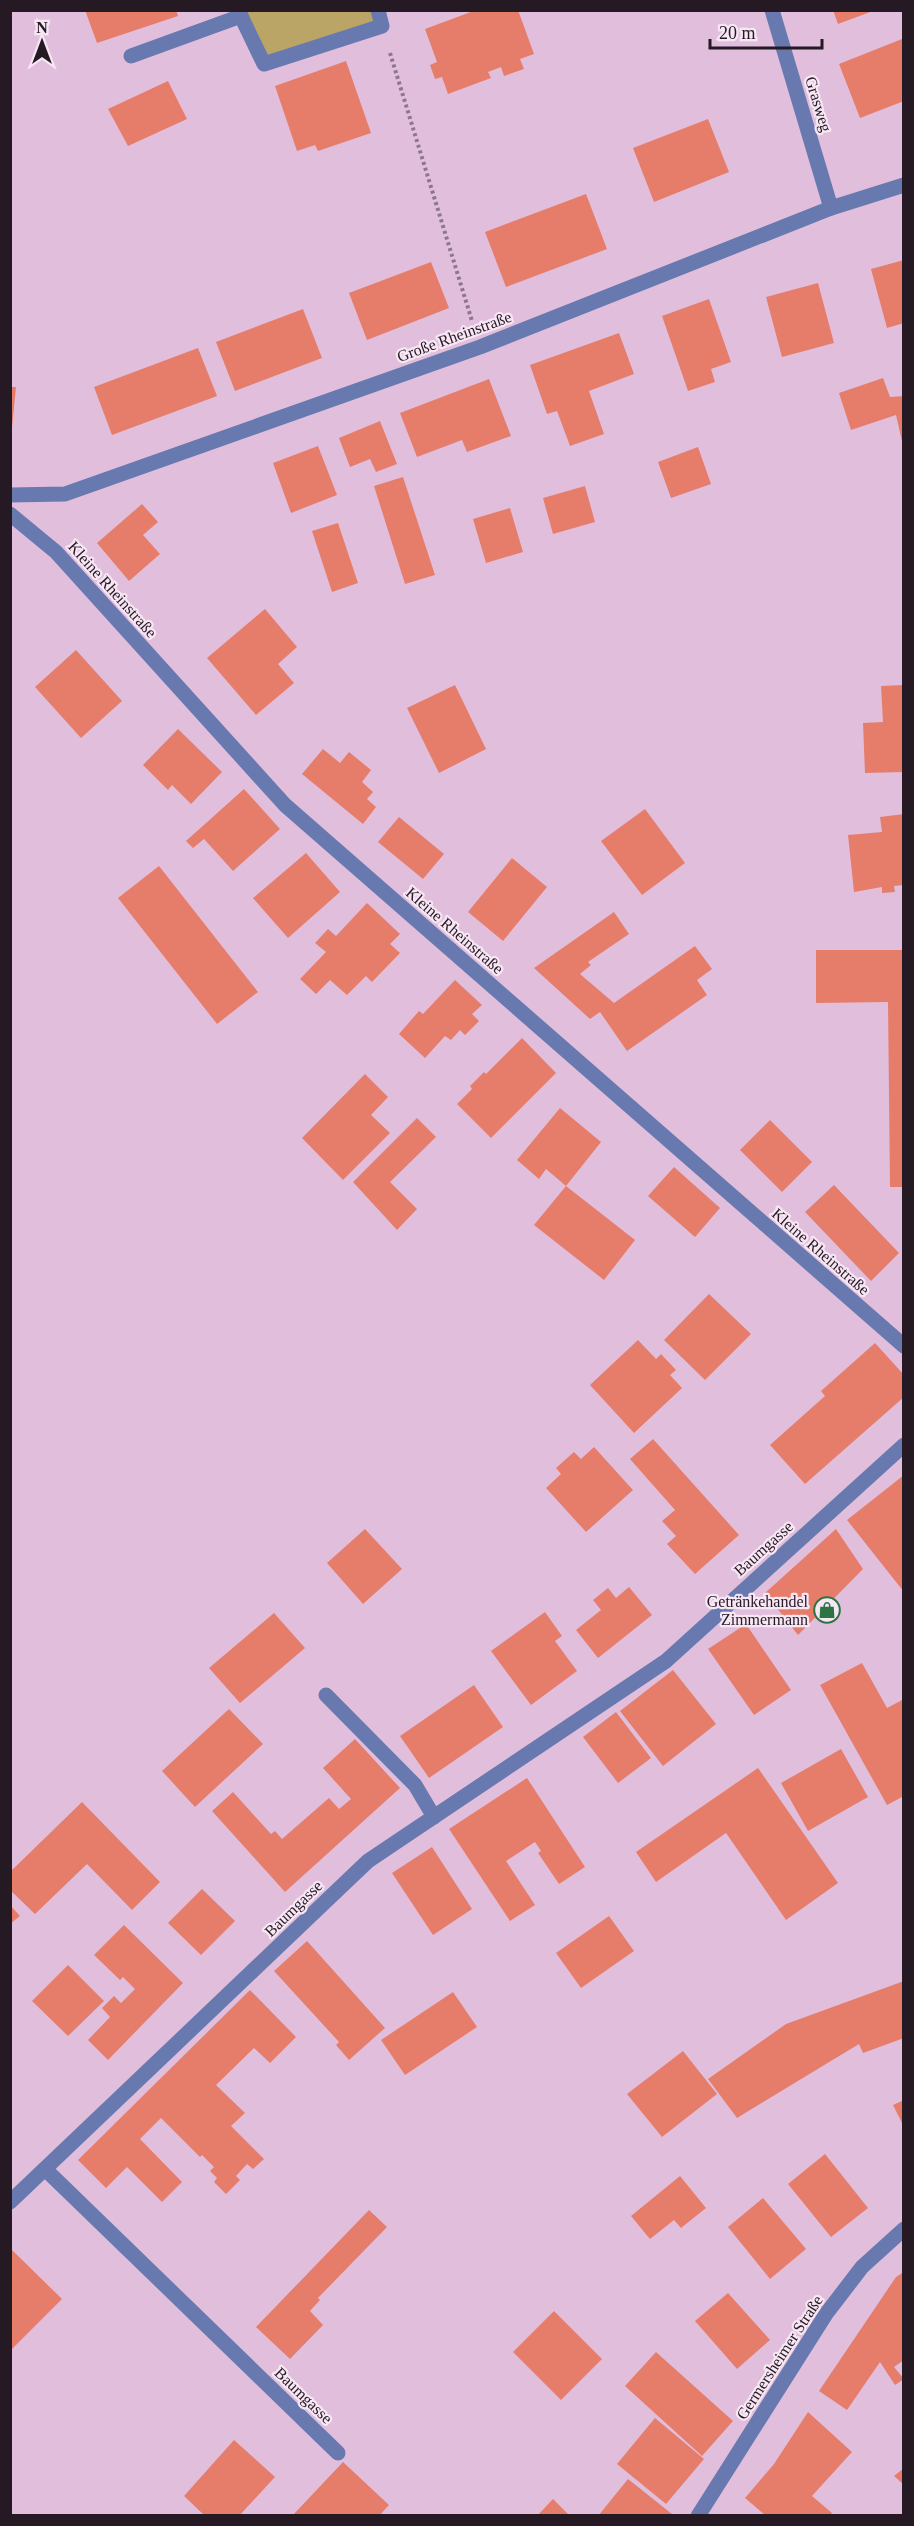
<svg xmlns="http://www.w3.org/2000/svg" width="914" height="2526" font-family="Georgia,serif">
	<style>
		.green { fill: #bba566 }
		.building { fill: #e67d6b }
		.lines { fill: none; stroke-linecap: round; stroke-linejoin: round }
		.path { stroke: #8e768b; stroke-width: 4; stroke-dasharray: 3 3; stroke-linecap: butt }
		.minor { stroke: #6879b0; stroke-width: 15 }
		.labels { text-anchor: middle; stroke-width: 4.5; stroke-linejoin: round; paint-order: stroke }
		.street-label { font-size: 16px; fill: #251924; stroke: #f7e6f4 }
		.poi-label { font-size: 16px; fill: #251924; stroke: #f7e6f4; text-anchor: end }
	</style>
	<rect width="100%" height="100%" fill="#e1bfdc"/>
	<path class="green" d="M 238,11 L 378,11 L 382,26 L 264,64 Z"/>
	<g class="building">
		<path d="M 85,10 L 176,10 L 178,16 L 97,43 Z"/>
		<path d="M 476,10 L 518,10 L 534,54 L 520,59 L 524,69 L 504,76 L 501,67 L 488,72 L 491,78 L 448,94 L 442,77 L 435,79 L 430,65 L 437,62 L 425,29 Z"/>
		<path d="M 833,10 L 873,10 L 873,11 L 838,24 Z"/>
		<path d="M 902,39 L 904,101 L 860,118 L 839,64 Z"/>
		<path d="M 346,61 L 371,133 L 318,151 L 315,145 L 297,151 L 275,86 Z"/>
		<path d="M 168,81 L 187,119 L 128,146 L 108,109 Z"/>
		<path d="M 708,119 L 729,172 L 654,202 L 633,148 Z"/>
		<path d="M 586,194 L 607,249 L 506,287 L 485,232 Z"/>
		<path d="M 904,260 L 904,323 L 887,328 L 871,269 Z"/>
		<path d="M 431,262 L 449,308 L 367,340 L 349,293 Z"/>
		<path d="M 818,283 L 834,343 L 782,357 L 766,297 Z"/>
		<path d="M 709,299 L 731,362 L 711,369 L 715,382 L 688,391 L 662,316 Z"/>
		<path d="M 303,309 L 322,358 L 235,391 L 216,342 Z"/>
		<path d="M 619,333 L 634,374 L 589,391 L 604,434 L 570,446 L 557,411 L 547,414 L 530,365 Z"/>
		<path d="M 198,348 L 217,396 L 112,435 L 94,387 Z"/>
		<path d="M 883,378 L 890,397 L 904,396 L 904,450 L 896,415 L 851,430 L 839,393 Z"/>
		<path d="M 489,379 L 511,436 L 467,452 L 462,440 L 417,457 L 400,413 Z"/>
		<path d="M 10,387 L 16,387 L 12,428 L 10,428 Z"/>
		<path d="M 380,421 L 397,464 L 376,472 L 370,459 L 350,467 L 339,438 Z"/>
		<path d="M 318,446 L 337,495 L 291,513 L 273,463 Z"/>
		<path d="M 698,447 L 711,484 L 671,498 L 658,462 Z"/>
		<path d="M 403,477 L 435,575 L 405,584 L 374,486 Z"/>
		<path d="M 585,486 L 595,522 L 553,534 L 543,498 Z"/>
		<path d="M 142,504 L 158,522 L 143,535 L 160,554 L 129,581 L 97,543 Z"/>
		<path d="M 510,508 L 523,552 L 486,563 L 473,519 Z"/>
		<path d="M 338,523 L 358,583 L 332,592 L 312,531 Z"/>
		<path d="M 265,609 L 297,647 L 278,664 L 294,683 L 256,715 L 207,658 Z"/>
		<path d="M 76,650 L 122,701 L 81,738 L 35,687 Z"/>
		<path d="M 455,685 L 486,749 L 439,773 L 407,708 Z"/>
		<path d="M 904,685 L 904,772 L 865,773 L 863,723 L 883,722 L 881,686 Z"/>
		<path d="M 178,729 L 222,772 L 191,804 L 172,785 L 168,790 L 143,765 Z"/>
		<path d="M 323,749 L 340,763 L 349,752 L 371,770 L 362,782 L 373,792 L 367,799 L 376,807 L 363,824 L 302,774 Z"/>
		<path d="M 244,789 L 280,829 L 233,871 L 204,839 L 193,848 L 186,841 Z"/>
		<path d="M 645,809 L 685,863 L 642,895 L 601,841 Z"/>
		<path d="M 904,814 L 904,885 L 894,886 L 895,892 L 882,893 L 882,887 L 854,892 L 848,835 L 882,832 L 880,817 Z"/>
		<path d="M 399,817 L 444,854 L 423,879 L 378,842 Z"/>
		<path d="M 306,853 L 340,892 L 288,938 L 253,898 Z"/>
		<path d="M 512,858 L 547,887 L 503,941 L 468,912 Z"/>
		<path d="M 159,866 L 258,992 L 217,1024 L 118,898 Z"/>
		<path d="M 367,903 L 400,934 L 390,944 L 400,953 L 372,982 L 366,976 L 347,995 L 330,980 L 316,994 L 300,979 L 326,952 L 315,943 L 328,929 L 336,936 Z"/>
		<path d="M 614,912 L 629,934 L 588,962 L 591,965 L 580,974 L 614,1003 L 695,946 L 712,969 L 697,980 L 707,995 L 627,1051 L 600,1012 L 590,1019 L 534,968 Z"/>
		<path d="M 816,950 L 904,950 L 904,1187 L 890,1187 L 888,1002 L 816,1003 Z"/>
		<path d="M 455,980 L 482,1005 L 472,1014 L 479,1021 L 465,1035 L 460,1030 L 451,1040 L 445,1036 L 425,1058 L 399,1034 L 419,1011 L 423,1014 Z"/>
		<path d="M 522,1038 L 556,1073 L 491,1138 L 457,1104 L 472,1089 L 470,1086 L 484,1072 L 486,1074 Z"/>
		<path d="M 365,1074 L 388,1097 L 371,1115 L 390,1133 L 343,1180 L 302,1138 Z"/>
		<path d="M 560,1108 L 601,1142 L 566,1186 L 546,1169 L 539,1179 L 517,1160 Z"/>
		<path d="M 417,1118 L 436,1137 L 390,1182 L 417,1209 L 397,1230 L 353,1182 Z"/>
		<path d="M 770,1120 L 812,1162 L 782,1192 L 740,1150 Z"/>
		<path d="M 674,1167 L 720,1208 L 695,1237 L 648,1196 Z"/>
		<path d="M 834,1185 L 899,1253 L 871,1281 L 805,1212 Z"/>
		<path d="M 566,1186 L 635,1240 L 604,1280 L 534,1225 Z"/>
		<path d="M 709,1294 L 751,1334 L 705,1380 L 664,1340 Z"/>
		<path d="M 638,1340 L 656,1359 L 661,1354 L 676,1370 L 670,1375 L 682,1388 L 634,1433 L 590,1385 Z"/>
		<path d="M 875,1343 L 904,1375 L 904,1397 L 805,1484 L 770,1445 L 825,1396 L 821,1391 Z"/>
		<path d="M 653,1439 L 739,1535 L 695,1574 L 667,1544 L 676,1536 L 662,1521 L 675,1510 L 630,1459 Z"/>
		<path d="M 594,1447 L 633,1490 L 586,1532 L 546,1488 L 561,1474 L 556,1468 L 574,1452 L 581,1459 Z"/>
		<path d="M 904,1475 L 904,1592 L 847,1520 Z"/>
		<path d="M 365,1529 L 402,1569 L 363,1604 L 327,1563 Z"/>
		<path d="M 836,1529 L 863,1569 L 798,1635 L 765,1593 Z"/>
		<path d="M 629,1587 L 652,1615 L 598,1658 L 576,1630 L 601,1610 L 593,1600 L 608,1588 L 616,1598 Z"/>
		<path d="M 545,1612 L 562,1636 L 555,1641 L 577,1671 L 531,1705 L 491,1651 Z"/>
		<path d="M 274,1613 L 305,1648 L 240,1703 L 209,1668 Z"/>
		<path d="M 746,1624 L 791,1690 L 754,1715 L 708,1649 Z"/>
		<path d="M 862,1663 L 887,1708 L 904,1699 L 904,1796 L 887,1805 L 820,1685 Z"/>
		<path d="M 673,1670 L 716,1724 L 663,1766 L 620,1711 Z"/>
		<path d="M 474,1685 L 503,1727 L 429,1778 L 400,1736 Z"/>
		<path d="M 229,1709 L 263,1744 L 195,1807 L 162,1771 Z"/>
		<path d="M 616,1712 L 651,1758 L 618,1783 L 583,1737 Z"/>
		<path d="M 355,1739 L 400,1788 L 285,1892 L 212,1811 L 233,1792 L 271,1834 L 275,1831 L 282,1839 L 329,1798 L 339,1809 L 351,1799 L 323,1768 Z"/>
		<path d="M 841,1749 L 868,1797 L 808,1831 L 781,1783 Z"/>
		<path d="M 758,1768 L 838,1883 L 786,1920 L 726,1833 L 656,1882 L 636,1852 Z"/>
		<path d="M 527,1778 L 585,1867 L 559,1884 L 538,1853 L 541,1851 L 535,1842 L 506,1861 L 535,1905 L 510,1921 L 449,1829 Z"/>
		<path d="M 82,1802 L 160,1882 L 132,1910 L 87,1864 L 35,1914 L 10,1890 L 10,1872 Z"/>
		<path d="M 432,1847 L 472,1909 L 433,1935 L 392,1873 Z"/>
		<path d="M 202,1889 L 235,1921 L 201,1955 L 168,1923 Z"/>
		<path d="M 10,1905 L 20,1916 L 10,1924 Z"/>
		<path d="M 609,1916 L 634,1951 L 581,1988 L 556,1953 Z"/>
		<path d="M 124,1925 L 183,1983 L 108,2060 L 88,2040 L 110,2017 L 102,2008 L 114,1996 L 121,2003 L 135,1989 L 123,1977 L 120,1980 L 94,1955 Z"/>
		<path d="M 307,1941 L 385,2028 L 349,2060 L 336,2045 L 339,2042 L 274,1971 Z"/>
		<path d="M 68,1965 L 104,2001 L 68,2036 L 32,2001 Z"/>
		<path d="M 904,1981 L 904,2038 L 863,2053 L 859,2044 L 737,2118 L 708,2079 L 786,2024 Z"/>
		<path d="M 250,1990 L 296,2037 L 270,2063 L 254,2048 L 216,2085 L 245,2113 L 231,2126 L 264,2159 L 253,2169 L 247,2164 L 236,2176 L 240,2180 L 226,2194 L 214,2182 L 217,2178 L 210,2171 L 214,2167 L 202,2155 L 200,2157 L 161,2118 L 140,2139 L 182,2182 L 162,2202 L 127,2167 L 106,2188 L 78,2160 Z"/>
		<path d="M 453,1992 L 477,2027 L 405,2075 L 381,2040 Z"/>
		<path d="M 683,2051 L 717,2094 L 662,2137 L 627,2094 Z"/>
		<path d="M 904,2100 L 904,2127 L 893,2105 Z"/>
		<path d="M 825,2154 L 868,2208 L 831,2237 L 788,2184 Z"/>
		<path d="M 680,2176 L 706,2208 L 681,2228 L 674,2220 L 650,2239 L 631,2216 Z"/>
		<path d="M 763,2198 L 806,2249 L 770,2279 L 728,2227 Z"/>
		<path d="M 369,2210 L 387,2227 L 318,2298 L 320,2300 L 310,2311 L 323,2325 L 290,2359 L 256,2327 Z"/>
		<path d="M 12,2250 L 62,2299 L 10,2351 L 10,2252 Z"/>
		<path d="M 904,2272 L 904,2360 L 894,2367 L 904,2379 L 895,2385 L 880,2362 L 847,2410 L 819,2391 L 896,2277 Z"/>
		<path d="M 728,2293 L 770,2340 L 737,2369 L 695,2321 Z"/>
		<path d="M 554,2311 L 602,2359 L 561,2400 L 513,2352 Z"/>
		<path d="M 656,2352 L 733,2421 L 702,2456 L 625,2386 Z"/>
		<path d="M 808,2412 L 852,2452 L 812,2496 L 832,2513 L 830,2516 L 766,2516 L 745,2498 L 774,2464 Z"/>
		<path d="M 655,2418 L 704,2459 L 666,2504 L 617,2464 Z"/>
		<path d="M 234,2440 L 275,2477 L 239,2516 L 205,2516 L 184,2496 Z"/>
		<path d="M 343,2462 L 389,2505 L 379,2516 L 292,2516 Z"/>
		<path d="M 904,2468 L 904,2485 L 894,2476 Z"/>
		<path d="M 628,2479 L 672,2514 L 670,2516 L 598,2516 Z"/>
		<path d="M 553,2499 L 570,2516 L 537,2516 Z"/>
	</g>
	<g class="lines">
		<path class="path" d="M 390,53 L 472,321"/>
		<g class="minor">
			<path d="M 238,10 L 264,64 L 382,26 L 378,10"/>
			<path d="M 772,10 L 831,208"/>
			<path d="M 131,56 L 241,16"/>
			<path d="M 10,495 L 65,494 L 480,347 L 831,208 L 904,185"/>
			<path d="M 10,514 L 56,552 L 285,805 L 904,1346"/>
			<path d="M 326,1695 L 415,1785 L 434,1817"/>
			<path d="M 45,2169 L 338,2453"/>
			<path d="M 10,2202 L 368,1861 L 666,1661 L 904,1445"/>
			<path d="M 698,2516 L 826,2314 L 862,2267 L 904,2229"/>
		</g>
	</g>
	<defs>
		<g id="shop-ring" transform="scale(1.35)"><circle r="9.5" fill="#f7e6f4" stroke="#2c7543" stroke-width="1.5"/><path d="M-5-2.5h2.3a2.7 3.5 0 0 1 5.4 0H5L5.5 6h-11ZM-1.5-2.5h3a1.5 2.3 0 0 0-3 0Z" fill="#2c7543"/></g>
	</defs>
	<g fill-rule="evenodd">
		<use href="#shop-ring" x="827" y="1610"/>
	</g>
	<g class="labels">
		<g class="street-label">
			<text transform="translate(819 104) rotate(73)" y="6">Grasweg</text>
			<text transform="translate(454 336) rotate(-20)" y="6">Große Rheinstraße</text>
			<text transform="translate(113 589) rotate(48)" y="6">Kleine Rheinstraße</text>
			<text transform="translate(455 930) rotate(41)" y="6">Kleine Rheinstraße</text>
			<text transform="translate(821 1251) rotate(41)" y="6">Kleine Rheinstraße</text>
			<text transform="translate(763 1548) rotate(-42)" y="6">Baumgasse</text>
			<text transform="translate(293 1908) rotate(-44)" y="6">Baumgasse</text>
			<text transform="translate(779 2357) rotate(-57)" y="6">Germersheimer Straße</text>
			<text transform="translate(304 2395) rotate(44)" y="6">Baumgasse</text>
		</g>
		<g class="poi-label">
			<text x="808" y="1607">Getränkehandel<tspan x="808" dy="18">Zimmermann</tspan></text>
		</g>
	</g>
	<rect width="914" height="2526" fill="none" stroke="#251924" stroke-width="24"/>
	<g transform="translate(42 42)" stroke="#f7e6f4" stroke-width="4.5" paint-order="stroke">
	<path d="M0-4.5L10 22L0 15L-10 22Z" fill="#251924"/>
	<text y="-9" font-size="16" font-weight="bold" text-anchor="middle" fill="#251924">N</text>
	</g>
	<path d="M710 39v9h112v-9" fill="none" stroke="#251924" stroke-width="3"/>
	<text x="719" y="39" font-size="18" fill="#251924" stroke="#f7e6f4" stroke-width="4.5" paint-order="stroke">20 m</text>
</svg>
